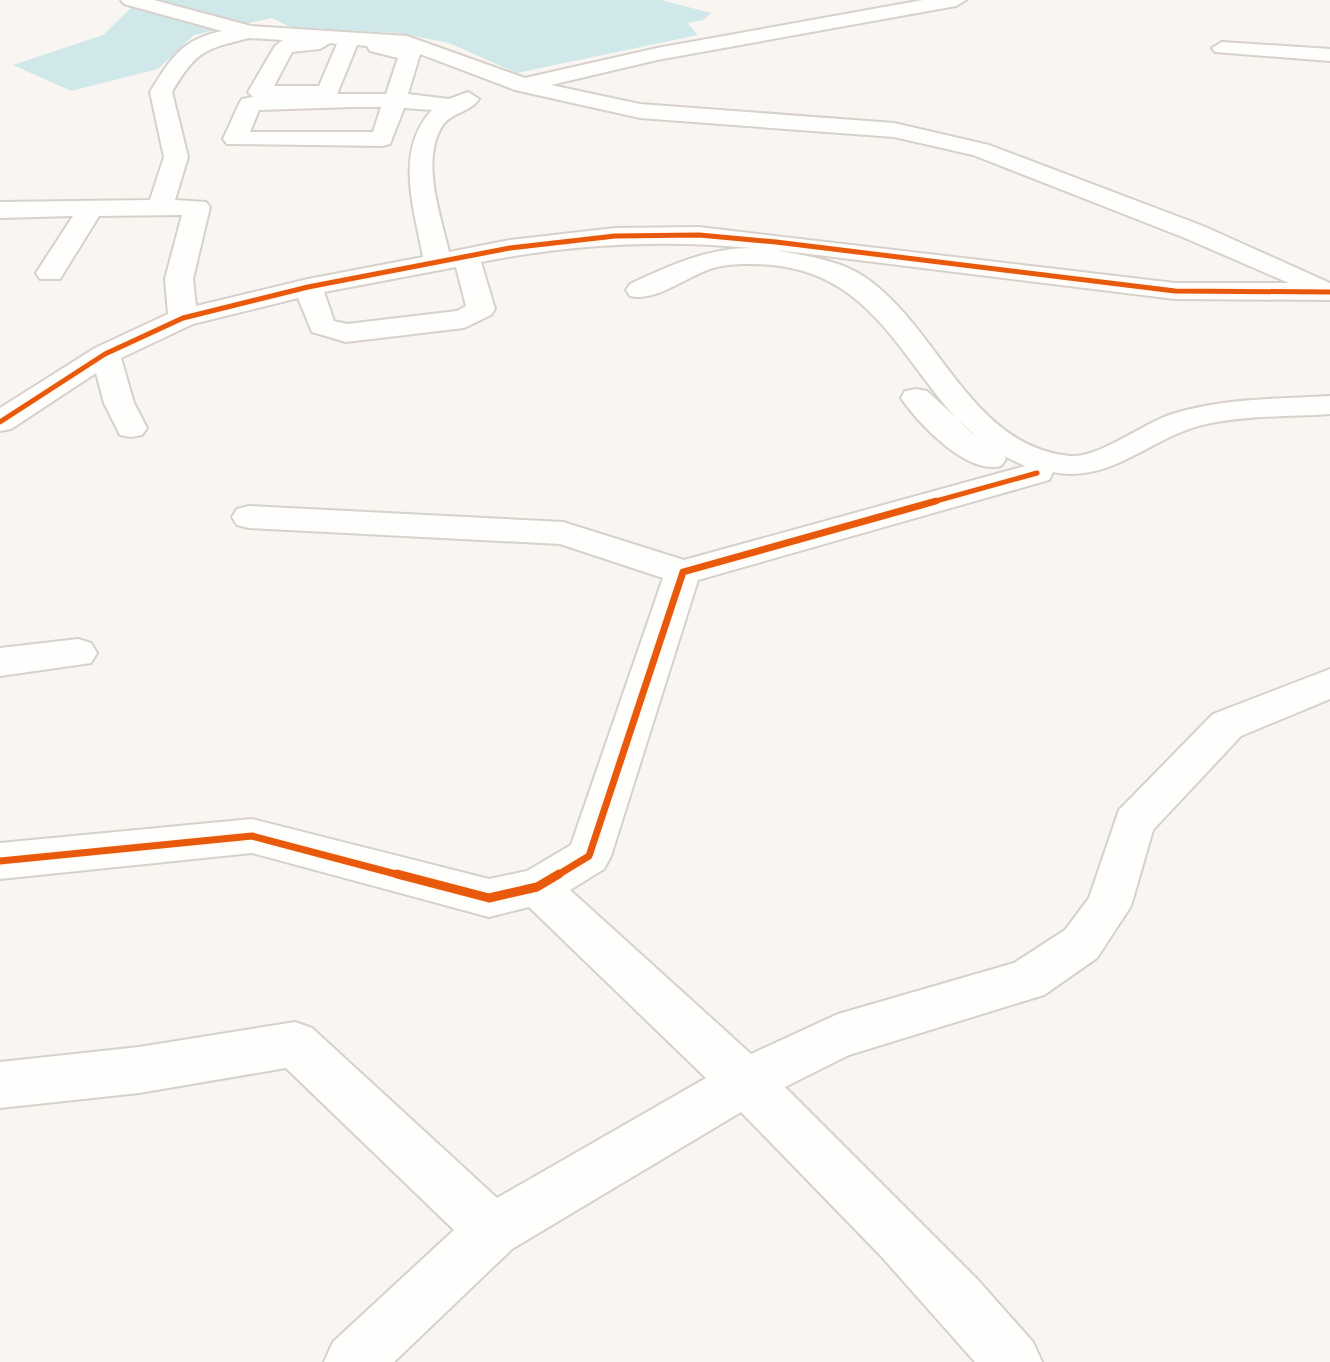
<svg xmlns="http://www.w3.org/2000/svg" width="1330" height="1362" font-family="'Varela Round',sans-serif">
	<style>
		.water { fill: #d0e8ea }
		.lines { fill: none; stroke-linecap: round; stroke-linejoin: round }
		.street-casing { stroke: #d7d1cb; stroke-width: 4 }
		.street { fill: #fefefd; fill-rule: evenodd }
		.cycleway-far2-casing { stroke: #fffaf3; stroke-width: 9 }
		.cycleway-far1-casing { stroke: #fffaf3; stroke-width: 11 }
		.cycleway-casing { stroke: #fffaf3; stroke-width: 13 }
		.cycleway-far2 { stroke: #e8590c; stroke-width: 5 }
		.cycleway-far1 { stroke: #e8590c; stroke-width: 7 }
		.cycleway { stroke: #e8590c; stroke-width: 9 }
	</style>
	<rect width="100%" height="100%" fill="#f9f5f0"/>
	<path class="water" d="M 139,0 L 661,0 L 711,13 L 703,20 L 687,23 L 698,35 L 517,73 L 449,43 L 398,33 L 290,27 L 272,18 L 194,35 L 158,69 L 71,91 L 13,65 L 103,35 Z"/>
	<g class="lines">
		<g class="street-casing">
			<g id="street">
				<path d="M 121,0 L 154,0 L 251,26 L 407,36 L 525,78 L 657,48 L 923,0 L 966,0 L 956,6 L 657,60 L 551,85 L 640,104 L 894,123 L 989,145 L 1203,226 L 1330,283 L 1330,300 L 1175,299 L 777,250 C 805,256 839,260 863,276 C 938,325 970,447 1070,456 C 1100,458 1143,423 1172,414 C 1223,398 1277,399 1330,396 L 1330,414 C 1288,417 1244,415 1202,425 C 1150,438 1110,484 1053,472 L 1049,480 L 698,580 L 611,856 L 604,869 L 570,890 L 751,1054 L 838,1014 L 1014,963 L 1065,930 L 1089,898 L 1119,810 L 1213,714 L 1330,669 L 1330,699 L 1241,736 L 1153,830 L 1131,906 L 1097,958 L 1044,995 L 849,1055 L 785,1087 L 977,1279 L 1033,1342 L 1042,1362 L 975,1362 L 881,1256 L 741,1112 L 512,1249 L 394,1362 L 324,1362 L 333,1342 L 454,1230 L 286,1068 L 139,1093 L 0,1108 L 0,1062 L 139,1047 L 295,1022 L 312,1028 L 497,1198 L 706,1078 L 529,907 L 489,917 L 252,853 L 0,879 L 0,843 L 252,819 L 489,879 L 527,871 L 571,845 L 663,578 L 560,544 L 249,528 L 237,525 L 232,517 L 237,509 L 249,506 L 563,522 L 684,560 L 1025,466 L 1004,456 L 1006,459 L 1001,466 C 967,475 919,424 901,398 L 905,391 L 916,389 L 927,391 L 977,437 C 956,421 939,398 923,377 C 874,310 837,263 747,264 C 734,264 722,265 710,269 C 686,277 656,302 630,296 L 626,290 L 630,284 C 670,265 708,248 752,248 C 661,239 571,244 481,262 L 495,309 L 491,315 L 464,328 L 346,342 L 312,332 L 298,298 L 193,324 L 121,358 L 134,403 L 147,428 L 142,435 L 131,437 L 120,435 L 104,403 L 96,373 L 11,429 L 0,431 L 0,408 L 95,348 L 168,314 L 165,279 L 182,215 L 99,216 L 60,279 L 40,279 L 36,273 L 73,216 L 0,218 L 0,202 L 150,200 L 164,157 L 150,92 C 171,58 181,40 222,31 L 124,4 ZM 249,38 L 283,40 L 275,46 L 248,92 L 253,97 L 242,99 L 239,104 L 223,139 L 227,144 L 382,146 L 390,144 L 404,108 L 432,110 C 394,151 414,208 423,257 L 308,279 L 196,306 L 193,279 L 210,207 L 206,202 L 175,200 L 188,157 L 172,92 C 196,51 205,49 249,38 ZM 330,43 L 337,44 L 319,86 L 274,86 L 292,52 L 320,49 ZM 357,45 L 367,46 L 370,51 L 398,58 L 386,94 L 337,94 ZM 420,54 L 515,90 L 640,118 L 894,137 L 973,155 L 1185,238 L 1289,283 L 1175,283 L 699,227 L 615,228 L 510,240 L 449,252 C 441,216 421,163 441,128 C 450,112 470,113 479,99 L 468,92 L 449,99 L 408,94 ZM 353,107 L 381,107 L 373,132 L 250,132 L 259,110 ZM 456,267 L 466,306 L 457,311 L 347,324 L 334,321 L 324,292 Z"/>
				<path d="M 1222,42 L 1330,49 L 1330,61 L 1215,52 L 1212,48 Z"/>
				<path d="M 78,639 L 91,643 L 97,653 L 91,663 L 0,676 L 0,648 Z"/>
			</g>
		</g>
		<use href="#street" class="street"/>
		<g class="cycleway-far2-casing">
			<g id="cycleway-far2">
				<path d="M 0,422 L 105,354 L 183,318 L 308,287 L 510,248 L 615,236 L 699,235 L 776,242 L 1175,291 L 1330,292"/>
				<path d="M 929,503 L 1037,473"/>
			</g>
		</g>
		<g class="cycleway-far1-casing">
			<g id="cycleway-far1">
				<path d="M 0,861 L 252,836 L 403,876"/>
				<path d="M 556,876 L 589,856 L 683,572 L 936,501"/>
			</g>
		</g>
		<g class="cycleway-casing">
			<path id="cycleway" d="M 397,874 L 489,898 L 537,887 L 559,874"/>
		</g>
		<use href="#cycleway-far2" class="cycleway-far2"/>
		<use href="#cycleway-far1" class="cycleway-far1"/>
		<use href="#cycleway" class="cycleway"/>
	</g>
</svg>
